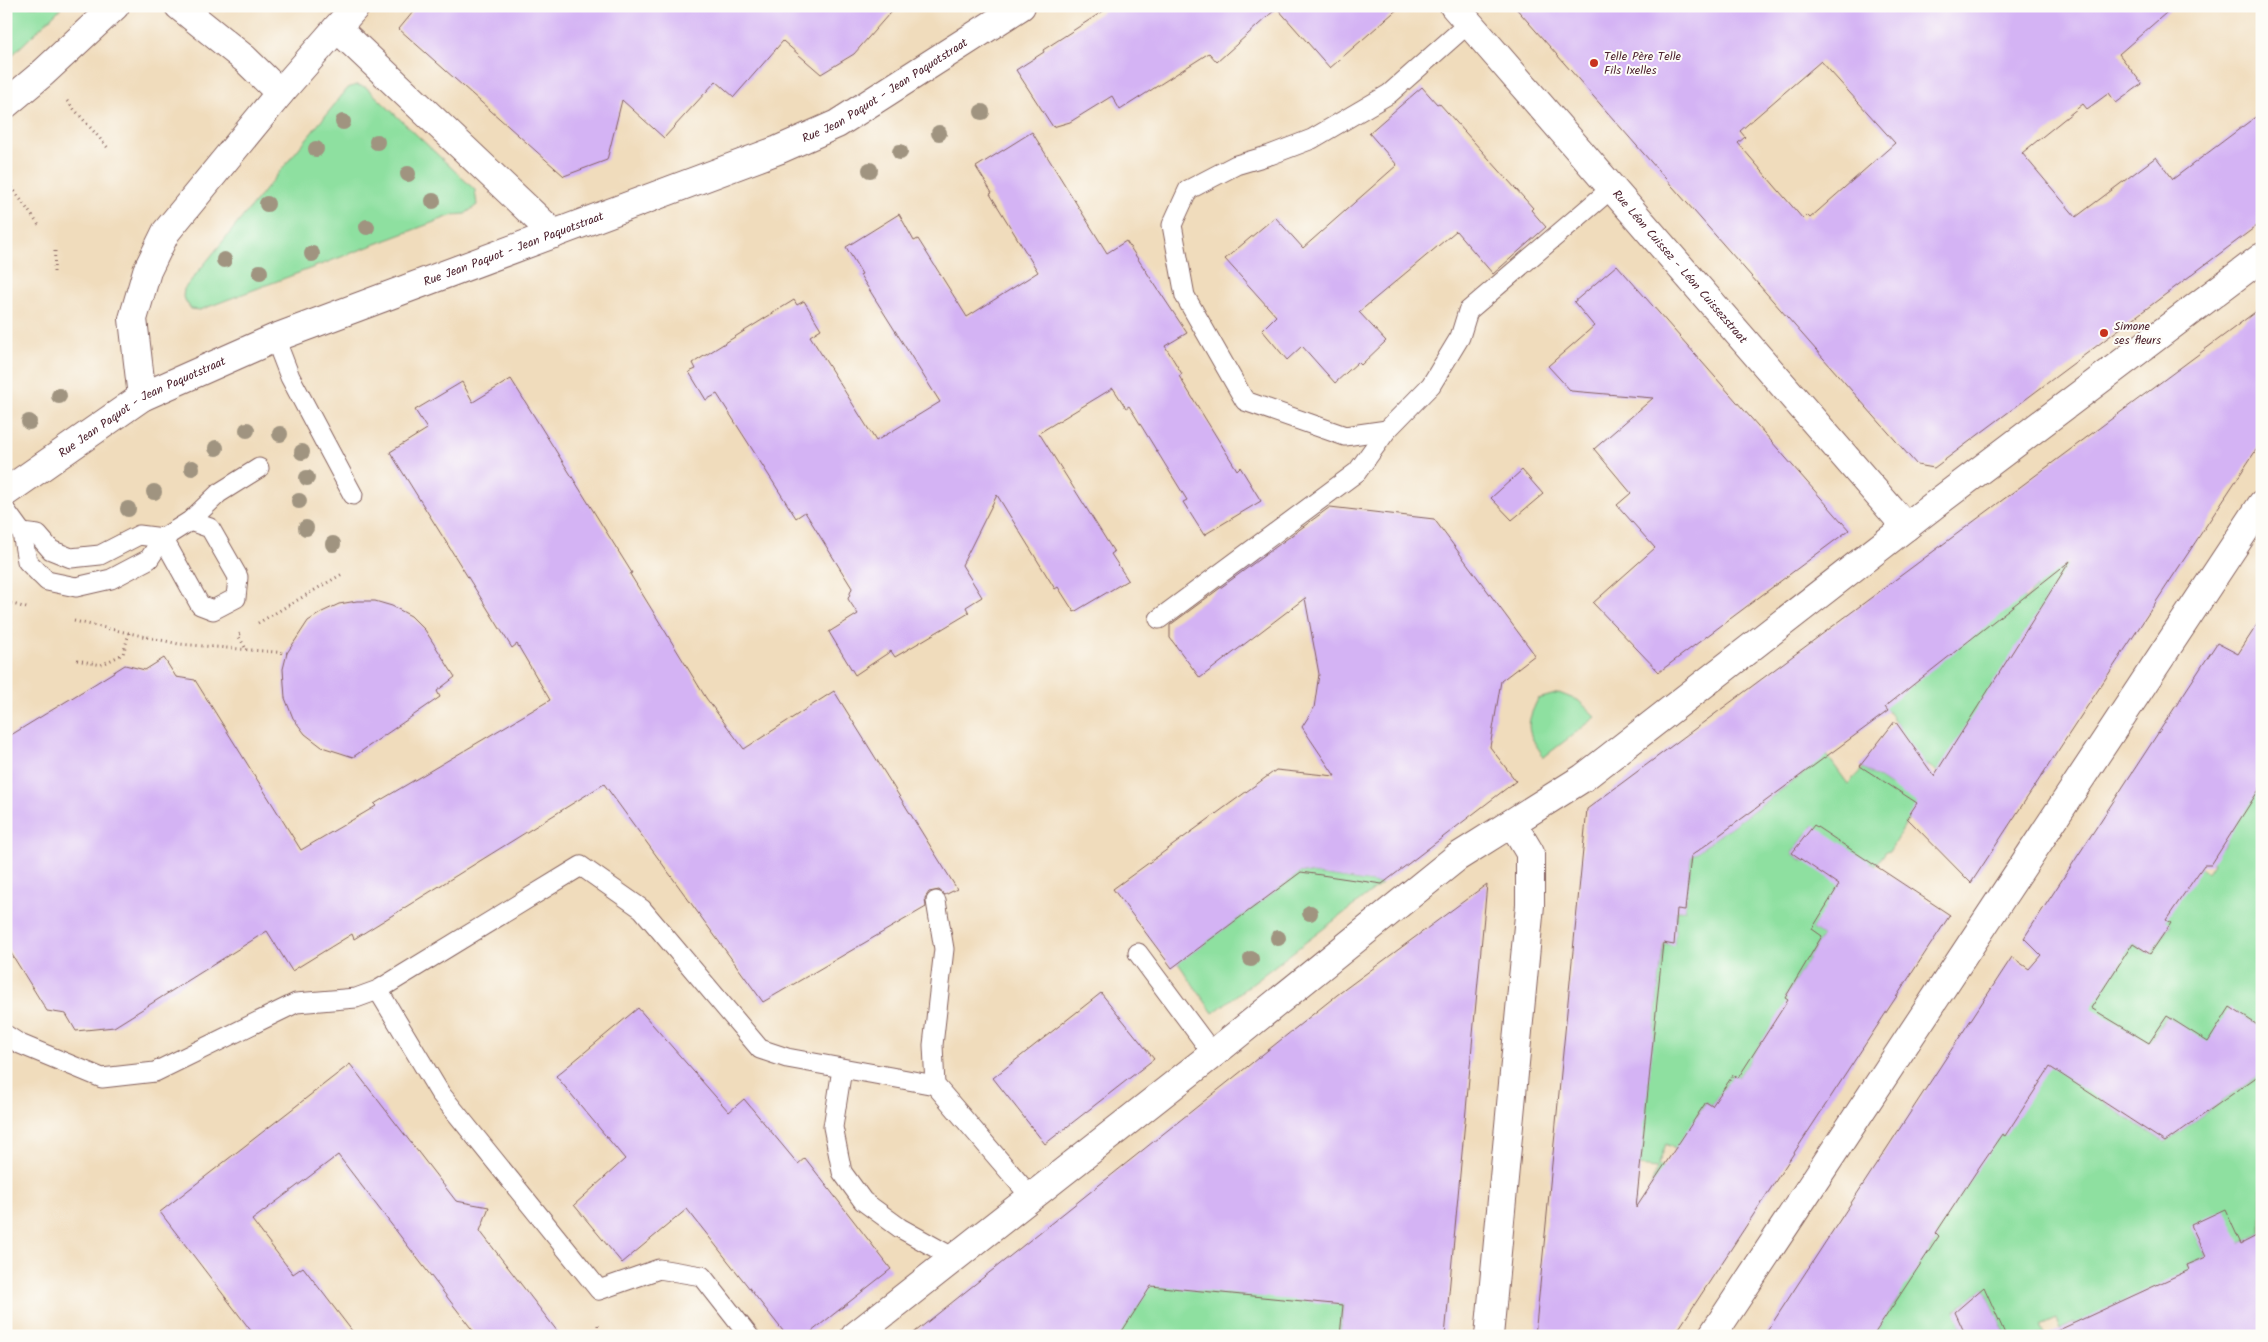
<svg xmlns="http://www.w3.org/2000/svg" width="2268" height="1342" font-family="Kalam,sans-serif">
	<style>
		.green { fill: #8ee0a0; stroke: #6c8066; fill-rule: evenodd }
		.building { fill: #d4b3f4; fill-rule: evenodd }
		.lines { fill: none; stroke-linecap: round; stroke-linejoin: round }
		.service-casing { stroke: #84615e; stroke-width: 21 }
		.minor-casing { stroke: #84615e; stroke-width: 30 }
		.tertiary-casing { stroke: #84615e; stroke-width: 30 }
		.path { stroke: #84615e; stroke-width: 3; stroke-dasharray: 1 4; stroke-linecap: butt }
		.service { stroke: #fff; stroke-width: 19 }
		.minor { stroke: #fff; stroke-width: 28 }
		.tertiary { stroke: #fff; stroke-width: 28 }
		.tree { fill: #a09480 }
		.poi-dot { fill: #c8321e; stroke: #fdfcf7; stroke-width: 2 }
		.labels { text-anchor: middle; stroke-width: 4; stroke-linejoin: round; paint-order: stroke }
		.poi-label { font-size: 12px; fill: #4a1f2b; stroke: #fdfcf7; text-anchor: start }
		.street-label { font-size: 12px; fill: #4a1f2b; stroke: #fdfcf7 }
	</style>
	<rect width="100%" height="100%" fill="#fdfcf7"/>
	<filter id="ink" filterUnits="userSpaceOnUse"><feTurbulence type="fractalNoise" baseFrequency=".02" numOctaves="2"/><feDisplacementMap in="SourceGraphic" scale="10" xChannelSelector="R" yChannelSelector="G"/><feConvolveMatrix kernelMatrix="1 2 1 2 8 2 1 2 1" color-interpolation-filters="sRGB"/></filter>
	<filter id="wash" filterUnits="userSpaceOnUse"><feTurbulence type="fractalNoise" baseFrequency=".0096" numOctaves="4" result="noise"/><feDisplacementMap in="SourceGraphic" scale="20" xChannelSelector="R" yChannelSelector="G"/><feGaussianBlur stdDeviation="1.12" result="paint"/><feColorMatrix in="noise" values="0 0 0 0 0 0 0 0 0 0 0 0 0 0 0 0 0 1.4 0 .05"/><feComposite in="paint" operator="in"/></filter>
	<g filter="url(#wash)">
		<rect width="100%" height="100%" fill="#f0dcbc"/>
		<g class="green">
			<path d="M 6,6 L 59,6 L 61,8 L 6,61 Z"/>
			<path d="M 356,85 L 366,87 L 475,190 L 477,205 L 465,214 L 453,215 L 200,310 L 191,309 L 183,297 L 184,289 L 348,88 Z"/>
			<path d="M 2061,561 L 2073,569 L 1938,772 L 1890,740 L 1900,728 L 1865,680 L 1915,683 L 2020,594 L 2025,600 Z"/>
			<path d="M 1559,693 L 1579,701 L 1596,717 L 1544,757 C 1527,732 1524,727 1538,699 Z"/>
			<path d="M 1813,736 L 1848,784 L 1863,768 L 1889,785 L 1927,787 L 1889,852 L 1887,850 L 1876,865 L 1871,862 C 1854,887 1828,903 1812,929 L 1822,936 L 1785,998 L 1789,1000 L 1738,1078 L 1733,1075 L 1712,1106 L 1706,1102 L 1697,1115 L 1708,1124 L 1679,1151 L 1666,1144 L 1658,1165 L 1672,1174 L 1645,1202 L 1657,1168 L 1639,1166 L 1661,963 L 1664,944 L 1674,944 L 1677,910 L 1685,910 L 1687,893 L 1682,878 L 1689,878 L 1691,856 L 1807,771 ZM 1814,825 L 1804,861 L 1803,861 L 1792,853 Z"/>
			<path d="M 2262,770 L 2262,1028 L 2230,1008 L 2192,1070 L 2176,1022 L 2167,1016 L 2149,1043 L 2140,1038 L 2100,1100 L 2165,1142 L 2262,1073 L 2262,1233 L 2241,1244 L 2192,1226 L 2206,1257 L 2187,1265 L 2192,1275 L 2080,1334 L 2075,1322 L 2060,1329 L 2056,1319 L 2040,1326 L 2044,1336 L 2006,1336 L 1984,1287 L 1955,1311 L 1966,1336 L 1859,1336 L 1889,1312 L 1898,1299 L 1890,1293 L 1930,1250 L 1939,1236 L 1935,1233 L 2001,1133 L 2005,1135 L 2065,1040 L 2133,943 L 2150,954 L 2171,924 L 2148,908 L 2202,868 L 2208,872 L 2214,863 L 2206,857 L 2223,847 Z"/>
			<path d="M 1301,872 L 1382,884 L 1213,1013 L 1178,963 Z"/>
			<path d="M 1142,1249 L 1343,1305 L 1340,1336 L 1063,1336 Z"/>
		</g>
		<g id="blocks">
			<g class="building">
				<path d="M 418,6 L 896,6 L 854,54 L 821,74 L 783,41 L 734,97 L 716,81 L 664,138 L 622,100 L 607,160 L 564,176 L 399,29 Z"/>
				<path d="M 1111,6 L 1401,6 L 1330,68 L 1277,8 L 1217,62 L 1209,53 L 1120,110 L 1112,96 L 1070,122 L 1053,127 L 1016,70 L 1044,52 L 1043,50 Z"/>
				<path d="M 1514,6 L 2174,6 L 2119,54 L 2142,84 L 2116,103 L 2109,93 L 2087,109 L 2083,104 L 2022,153 L 2076,217 L 2156,157 L 2173,179 L 2262,112 L 2262,222 L 1934,468 L 1917,465 ZM 1821,61 L 1895,143 L 1810,218 L 1807,215 L 1803,219 L 1738,143 L 1745,137 L 1740,131 Z"/>
				<path d="M 1422,87 L 1437,104 L 1439,103 L 1533,208 L 1531,210 L 1546,227 L 1493,274 L 1456,231 L 1359,312 L 1386,341 L 1361,365 L 1358,362 L 1335,383 L 1302,346 L 1287,360 L 1262,330 L 1276,316 L 1225,259 L 1275,217 L 1303,248 L 1397,165 L 1369,133 Z"/>
				<path d="M 1032,132 L 1107,253 L 1126,241 L 1187,333 L 1165,346 L 1182,374 L 1179,376 L 1237,470 L 1240,467 L 1261,501 L 1204,535 L 1183,502 L 1187,500 L 1129,406 L 1126,408 L 1113,388 L 1039,433 L 1114,552 L 1111,554 L 1128,580 L 1074,612 L 1058,587 L 1055,589 L 997,495 L 962,565 L 982,597 L 966,607 L 969,613 L 895,657 L 891,651 L 855,675 L 829,632 L 858,614 L 848,599 L 852,588 L 805,512 L 796,518 L 717,394 L 706,400 L 689,372 L 696,369 L 693,363 L 794,300 L 797,305 L 804,301 L 821,329 L 810,336 L 876,441 L 940,402 L 860,275 L 862,274 L 846,247 L 899,214 L 914,241 L 918,239 L 967,317 L 1038,272 L 990,194 L 992,193 L 976,167 Z"/>
				<path d="M 1617,265 L 1849,530 L 1659,672 L 1593,603 L 1655,548 L 1617,505 L 1631,493 L 1594,449 L 1653,398 L 1571,391 L 1548,366 L 1594,326 L 1574,302 Z"/>
				<path d="M 2262,307 L 2262,441 L 1971,883 L 1907,818 L 1917,803 L 1860,766 L 1895,721 L 1934,776 L 2070,561 L 1885,707 L 1888,711 L 1691,856 L 1685,910 L 1677,909 L 1674,945 L 1663,943 L 1636,1208 L 1706,1102 L 1712,1106 L 1733,1075 L 1738,1078 L 1788,1000 L 1785,998 L 1822,936 L 1812,929 L 1839,885 L 1792,853 L 1814,825 L 1950,915 L 1674,1336 L 1535,1336 L 1587,809 Z"/>
				<path d="M 511,379 L 632,573 L 630,574 L 706,698 L 744,749 L 834,691 L 957,889 L 945,895 L 939,890 L 929,892 L 925,898 L 926,907 L 763,1002 L 604,784 L 354,939 L 352,934 L 292,971 L 267,931 L 114,1027 L 76,1031 L 66,1014 L 47,1011 L 6,945 L 6,738 L 93,685 L 125,665 L 145,670 L 164,658 L 176,677 L 195,680 L 301,850 L 376,806 L 374,804 L 550,700 L 517,644 L 512,648 L 390,452 L 427,429 L 415,410 L 462,382 L 473,402 Z"/>
				<path d="M 1522,470 L 1543,494 L 1512,520 L 1491,498 Z"/>
				<path d="M 1330,507 L 1434,519 L 1535,655 L 1501,681 L 1490,747 L 1516,781 L 1382,884 L 1301,872 L 1172,968 L 1113,889 L 1276,770 L 1335,776 L 1302,727 L 1314,708 L 1319,674 L 1305,598 L 1200,678 L 1170,638 L 1170,625 Z"/>
				<path d="M 357,601 L 375,601 L 392,606 L 411,616 L 425,630 L 455,677 L 437,691 L 440,697 L 353,757 L 322,747 L 305,734 L 293,718 L 285,698 L 283,669 L 287,653 L 308,621 L 322,612 L 339,604 Z"/>
				<path d="M 2262,617 L 2262,785 L 2211,865 L 2204,865 L 2166,920 L 2171,923 L 2150,954 L 2133,943 L 2091,1008 L 2149,1043 L 2167,1016 L 2208,1042 L 2230,1007 L 2262,1028 L 2262,1073 L 2165,1142 L 2050,1067 L 2005,1136 L 2002,1134 L 1980,1166 L 1936,1233 L 1939,1236 L 1873,1336 L 1764,1336 L 2012,957 L 2029,969 L 2041,955 L 2024,938 L 2217,643 L 2238,654 Z"/>
				<path d="M 1487,884 L 1445,1336 L 1340,1336 L 1343,1305 L 1151,1286 L 1119,1336 L 910,1336 L 1337,995 Z"/>
				<path d="M 1101,993 L 1154,1059 L 1045,1144 L 993,1078 Z"/>
				<path d="M 638,1008 L 729,1112 L 744,1099 L 798,1164 L 805,1158 L 891,1269 L 806,1336 L 787,1336 L 687,1209 L 622,1263 L 574,1205 L 625,1159 L 556,1076 Z"/>
				<path d="M 350,1064 L 456,1201 L 489,1207 L 480,1231 L 561,1336 L 477,1336 L 338,1155 L 252,1220 L 293,1274 L 303,1267 L 356,1336 L 255,1336 L 160,1212 Z"/>
				<path d="M 2225,1209 L 2241,1244 L 2262,1233 L 2262,1336 L 2046,1336 L 2189,1270 L 2187,1265 L 2206,1257 L 2191,1225 Z"/>
				<path d="M 1984,1287 L 2006,1336 L 1966,1336 L 1955,1312 Z"/>
			</g>
		</g>
	</g>
	<g filter="url(#ink)">
		<use href="#blocks" fill-opacity="0" stroke="#84615e" stroke-width="1"/>
		<g class="lines">
			<g class="service-casing">
				<g id="service">
					<path d="M 275,338 L 290,377 L 353,495"/>
					<path d="M 1387,430 L 1345,436 L 1245,401 L 1185,296 L 1172,225 L 1188,190 L 1236,165 L 1270,155 L 1312,139 L 1389,94 L 1469,23"/>
					<path d="M 6,511 L 22,533 L 27,561 L 47,581 L 76,587 L 111,579 L 149,559 L 163,538 L 190,521 L 219,493 L 259,468"/>
					<path d="M 22,533 L 38,535 L 51,550 L 71,558 L 100,555 L 139,535 L 163,538"/>
					<path d="M 163,538 L 200,605 L 213,610 L 236,598 L 238,577 L 210,528 L 190,521"/>
					<path d="M 1159,619 L 1357,472 L 1387,430 L 1431,385 L 1460,337 L 1468,311 L 1612,188"/>
					<path d="M 936,901 L 944,949 L 933,1045 L 935,1085 L 1031,1197"/>
					<path d="M 1138,953 L 1213,1054"/>
					<path d="M 378,990 L 440,1093 L 599,1290 L 659,1269 L 702,1276 L 749,1336"/>
					<path d="M 6,1035 L 20,1044 L 102,1078 L 155,1072 L 296,1003 L 356,998 L 378,990 L 581,866 L 642,909 L 760,1049 L 787,1058 L 935,1085"/>
					<path d="M 842,1069 L 833,1127 L 842,1172 L 863,1201 L 900,1228 L 954,1258"/>
				</g>
			</g>
			<g class="minor-casing">
				<g id="minor">
					<path d="M 179,6 L 245,59 L 280,93"/>
					<path id="s1" d="M 1454,6 L 1906,527"/>
					<path d="M 337,28 L 554,234"/>
					<path d="M 6,104 L 43,73 L 115,6"/>
					<path d="M 142,397 L 133,319 L 147,271 L 166,232 L 280,93 L 356,6"/>
					<path d="M 855,1336 L 1213,1054 L 1456,858 L 1583,778 L 1942,499 L 2262,257"/>
					<path d="M 1489,1336 L 1530,905 L 1530,853 L 1512,823"/>
					<path d="M 1712,1336 L 2262,504"/>
				</g>
			</g>
			<g class="tertiary-casing">
				<g id="tertiary">
					<path id="s2" d="M 6,492 L 142,397 L 275,338 L 778,150 L 837,124 L 1021,6"/>
				</g>
			</g>
			<g class="path">
				<path d="M 67,101 L 109,149"/>
				<path d="M 6,179 L 40,227"/>
				<path d="M 54,272 L 55,251"/>
				<path d="M 6,602 L 30,609"/>
				<path d="M 74,621 L 179,644 L 287,653"/>
				<path d="M 258,623 L 344,573"/>
				<path d="M 240,634 L 238,635 L 246,649"/>
				<path d="M 77,660 L 101,665 L 123,654 L 129,633"/>
				<path d="M 598,1336 L 598,1321"/>
			</g>
			<use href="#service" class="service"/>
			<use href="#minor" class="minor"/>
			<use href="#tertiary" class="tertiary"/>
		</g>
		<g class="tree">
			<circle cx="982" cy="112" r="8"/>
			<circle cx="343" cy="122" r="8"/>
			<circle cx="939" cy="133" r="8"/>
			<circle cx="377" cy="142" r="8"/>
			<circle cx="316" cy="149" r="8"/>
			<circle cx="900" cy="152" r="8"/>
			<circle cx="870" cy="170" r="8"/>
			<circle cx="408" cy="174" r="8"/>
			<circle cx="433" cy="201" r="8"/>
			<circle cx="267" cy="204" r="8"/>
			<circle cx="367" cy="227" r="8"/>
			<circle cx="312" cy="254" r="8"/>
			<circle cx="224" cy="260" r="8"/>
			<circle cx="260" cy="272" r="8"/>
			<circle cx="59" cy="396" r="8"/>
			<circle cx="29" cy="422" r="8"/>
			<circle cx="247" cy="430" r="8"/>
			<circle cx="280" cy="434" r="8"/>
			<circle cx="216" cy="448" r="8"/>
			<circle cx="302" cy="452" r="8"/>
			<circle cx="192" cy="468" r="8"/>
			<circle cx="307" cy="478" r="8"/>
			<circle cx="154" cy="492" r="8"/>
			<circle cx="299" cy="501" r="8"/>
			<circle cx="128" cy="509" r="8"/>
			<circle cx="306" cy="528" r="8"/>
			<circle cx="333" cy="544" r="8"/>
			<circle cx="1310" cy="913" r="8"/>
			<circle cx="1278" cy="938" r="8"/>
			<circle cx="1251" cy="959" r="8"/>
		</g>
	</g>
	<g class="poi-dot">
		<circle cx="1594" cy="63" r="5"/>
		<circle cx="2104" cy="333" r="5"/>
	</g>
	<g class="labels">
		<g class="poi-label">
			<text x="1604" y="60">Telle Père Telle<tspan x="1604" dy="14">Fils Ixelles</tspan></text>
			<text x="2114" y="330">Simone<tspan x="2114" dy="14">ses fleurs</tspan></text>
		</g>
		<g class="street-label">
			<text dy="4" stroke="none"><textPath href="#s2" startOffset="971">Rue Jean Paquot - Jean Paquotstraat</textPath></text>
			<text dy="4" stroke="none"><textPath href="#s2" startOffset="566">Rue Jean Paquot - Jean Paquotstraat</textPath></text>
			<text dy="4" stroke="none"><textPath href="#s1" startOffset="345">Rue Léon Cuissez - Léon Cuissezstraat</textPath></text>
			<text dy="4" stroke="none"><textPath href="#s2" startOffset="161">Rue Jean Paquot - Jean Paquotstraat</textPath></text>
		</g>
	</g>
	<rect width="2268" height="1342" fill="none" stroke="#fdfcf7" stroke-width="25"/>
</svg>
